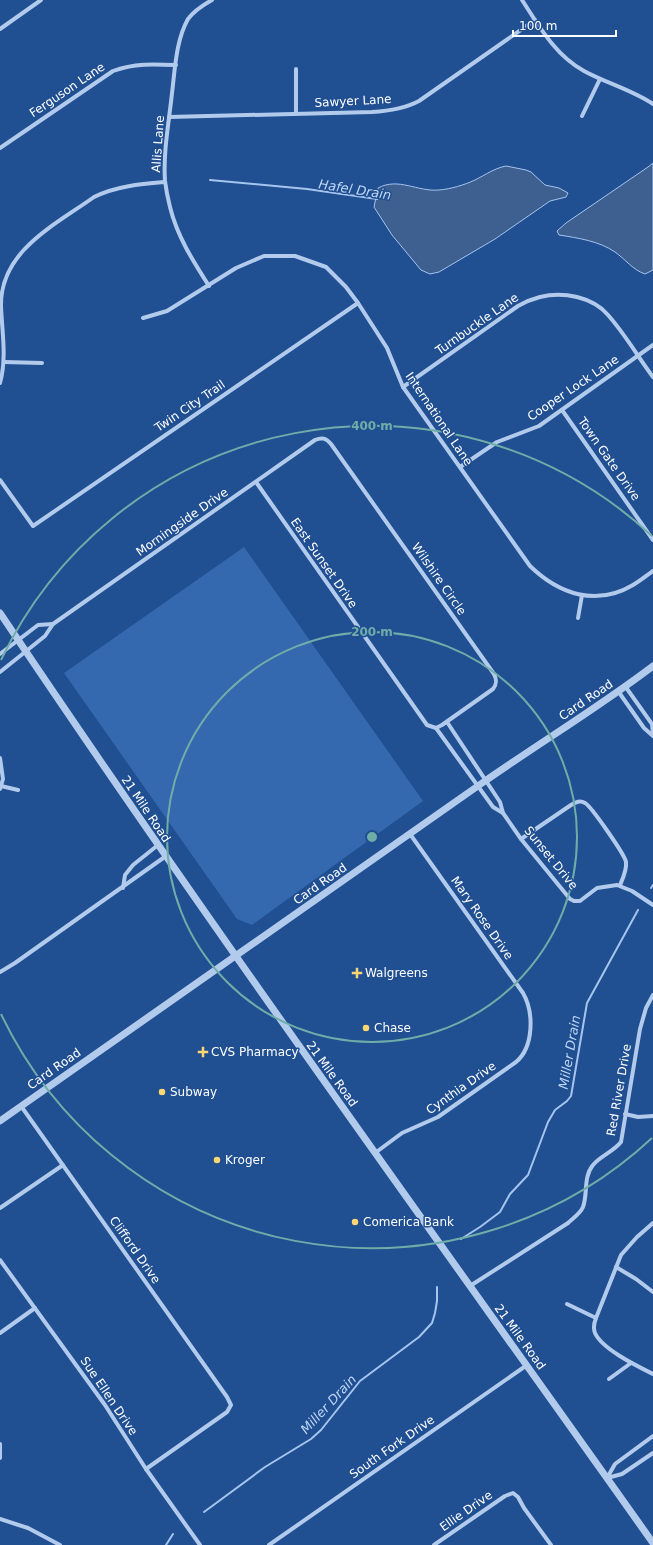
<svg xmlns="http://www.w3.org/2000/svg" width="653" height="1545" font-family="'DejaVu Sans',sans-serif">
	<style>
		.green { fill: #3468af }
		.water { fill: #3e6090; stroke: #a5c5ee }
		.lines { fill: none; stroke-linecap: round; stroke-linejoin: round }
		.stream { stroke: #a5c5ee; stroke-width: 2 }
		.minor { stroke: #b2cbed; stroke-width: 4 }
		.tertiary { stroke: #b2cbed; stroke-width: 7 }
		.ring { fill: none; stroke: #6fada8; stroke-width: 2 }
		.poi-dot { fill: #fad773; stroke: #204f92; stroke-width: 1.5 }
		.labels { text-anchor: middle; stroke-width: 3; stroke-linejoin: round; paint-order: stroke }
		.street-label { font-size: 12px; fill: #fff; stroke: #204f92 }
		.poi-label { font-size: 12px; fill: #fff; stroke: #204f92; text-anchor: start }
		.water-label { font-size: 13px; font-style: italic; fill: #bed5f4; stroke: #204f92 }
		.centre { fill: #6fada8; stroke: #204f92; stroke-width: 2 }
		.ring-label { font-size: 12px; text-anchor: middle; font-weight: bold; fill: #6fada8; stroke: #204f92; stroke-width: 3; stroke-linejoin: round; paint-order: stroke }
	</style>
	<rect width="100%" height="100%" fill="#204f92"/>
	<path class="green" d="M 244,547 L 423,801 L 252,925 L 237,919 L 64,673 Z"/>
	<g class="water">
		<path d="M 653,163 L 653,270 L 645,274 C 633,270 625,259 615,252 C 599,241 578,238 559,235 L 557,231 L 566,223 L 648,167 Z"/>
		<path d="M 506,166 L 526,170 L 531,172 L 545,185 L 559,188 L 568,193 L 566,197 L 550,201 L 495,239 L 439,272 L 430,274 L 421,270 L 392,235 L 374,207 L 378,188 C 399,177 417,192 439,190 C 451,189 464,185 475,180 C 485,175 495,168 506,166 Z"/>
	</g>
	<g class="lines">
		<g class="stream">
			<path d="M 210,180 L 307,189 L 377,199"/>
			<path d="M 651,888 L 653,885"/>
			<path d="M 461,1239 L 480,1227 L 500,1212 L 510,1194 L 528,1175 L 548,1122 L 555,1110 L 567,1101 L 571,1096 L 587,1003 L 638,910"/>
			<path d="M 204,1512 L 265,1467 L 311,1439 L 321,1430 L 360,1381 L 419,1337 L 432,1323 L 435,1313 L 437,1301 L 437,1287"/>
			<path d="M 166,1545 L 173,1534"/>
		</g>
		<g class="minor">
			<path d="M 522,0 C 539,26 555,55 584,71 C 606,83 632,90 653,104"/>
			<path d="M 0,29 L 41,0"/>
			<path d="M 296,69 L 296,113"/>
			<path d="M 582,116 L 600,79"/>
			<path d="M 169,117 L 372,112 C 388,111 404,109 419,101 L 535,20"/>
			<path d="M 0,148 L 113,71 C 134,63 154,64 176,65"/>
			<path d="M 209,286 C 193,261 177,236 170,207 C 168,199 166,189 165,181 C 163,152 169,122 172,93 C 175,69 176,40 188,19 C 194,11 203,5 212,0"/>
			<path d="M 143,318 L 167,311 L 236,268 L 264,256 L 295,256 L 326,267 L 346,287 L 358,303 L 387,348 L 403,387 L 530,566 C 559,594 596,607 633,585 C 640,581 646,576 653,571"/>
			<path d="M 4,362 L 42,363"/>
			<path d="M 0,383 C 7,358 2,332 1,306 C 0,251 55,225 94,197 C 116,186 141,184 165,182"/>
			<path d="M 403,387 L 518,306 C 525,302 532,299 540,297 C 563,291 593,297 608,315 C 625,334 638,357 653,377"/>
			<path d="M 562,410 L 653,540"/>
			<path d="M 460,467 L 497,442 L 539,426 L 653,345"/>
			<path d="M 0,480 L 33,526 L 358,303"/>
			<path d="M 578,618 L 582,595"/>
			<path d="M 0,654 L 38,625 L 53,624"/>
			<path d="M 0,672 L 45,636 L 53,624 L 315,440 C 322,437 326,438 331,444 L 494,674 C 497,680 497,684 493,689 L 442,725 L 436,728 L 427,725 L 256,482"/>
			<path d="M 625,686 L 652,724 L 653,734"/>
			<path d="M 618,691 L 644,728 L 653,736"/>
			<path d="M 447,722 L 500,802 L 503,813 L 521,839 L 570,899 L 574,901 L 580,901 L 597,888 L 617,885 L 632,891 L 653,905"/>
			<path d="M 436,728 L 493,807 L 503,813"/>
			<path d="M 0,758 L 3,779 L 0,789"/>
			<path d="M 1,786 L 18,790"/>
			<path d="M 521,839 L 571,805 C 576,802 580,800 585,803 C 591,806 625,855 626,862 C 627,870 623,878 620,885"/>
			<path d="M 123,888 L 125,875 L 133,865 L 158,845"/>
			<path d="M 0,972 L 15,963 L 166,856"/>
			<path d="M 21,1106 L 227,1397 L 231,1405 L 227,1412 L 146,1469"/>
			<path d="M 625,1114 L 638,1117 L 653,1116"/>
			<path d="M 375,1153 L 402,1133 L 438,1117 L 516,1062 C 534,1047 534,1012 523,993 L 410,834"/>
			<path d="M 0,1208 L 63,1165"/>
			<path d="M 653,1223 L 637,1237 L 621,1255 L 596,1318 C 594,1323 593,1328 595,1333 C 602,1349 637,1366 653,1374"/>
			<path d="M 0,1260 L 105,1405 L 146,1469 L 200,1545"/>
			<path d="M 616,1267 L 636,1279 L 653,1292"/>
			<path d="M 470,1286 L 568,1223 C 573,1218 580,1214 583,1207 C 588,1194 583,1177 593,1165 C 600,1156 613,1152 621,1142 L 640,1029 L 646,1008 L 653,995"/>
			<path d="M 567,1304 L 596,1318"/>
			<path d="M 0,1333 L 35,1308"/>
			<path d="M 609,1379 L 631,1363"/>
			<path d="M 0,1444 L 0,1458"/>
			<path d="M 607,1478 L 615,1464 L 653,1436"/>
			<path d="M 607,1478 L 622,1474 L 653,1453"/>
			<path d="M 0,1519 L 28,1528 L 60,1545"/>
			<path d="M 269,1545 L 527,1365"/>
			<path d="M 434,1545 L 505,1496 L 513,1493 L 518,1497 L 524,1508 L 551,1545"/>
		</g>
		<g class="tertiary">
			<path d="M 0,613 C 211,928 434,1234 653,1543"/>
			<path d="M 0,1121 C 161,1007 323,894 485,781 C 541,742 599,707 653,666"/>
		</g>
	</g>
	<g class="ring">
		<circle cx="372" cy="837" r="205"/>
		<path d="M652 1138A411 411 0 0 1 1 1014M1 660A411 411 0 0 1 652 536"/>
	</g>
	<g class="poi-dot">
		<path d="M355 967h4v4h4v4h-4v4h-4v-4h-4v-4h4z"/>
		<circle cx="366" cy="1028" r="4"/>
		<path d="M201 1046h4v4h4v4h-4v4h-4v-4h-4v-4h4z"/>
		<circle cx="162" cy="1092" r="4"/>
		<circle cx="217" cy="1160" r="4"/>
		<circle cx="355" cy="1222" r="4"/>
	</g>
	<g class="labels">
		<g class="street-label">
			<text transform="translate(67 90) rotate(-34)" y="4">Ferguson Lane</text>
			<text transform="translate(353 101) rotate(-3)" y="4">Sawyer Lane</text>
			<text transform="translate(158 144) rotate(-86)" y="4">Allis Lane</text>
			<text transform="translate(477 324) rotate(-35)" y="4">Turnbuckle Lane</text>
			<text transform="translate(573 388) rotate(-34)" y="4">Cooper Lock Lane</text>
			<text transform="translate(190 406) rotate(-34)" y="4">Twin City Trail</text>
			<text transform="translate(439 419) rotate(56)" y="4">International Lane</text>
			<text transform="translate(609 459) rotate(55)" y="4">Town Gate Drive</text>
			<text transform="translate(182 522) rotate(-35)" y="4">Morningside Drive</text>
			<text transform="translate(324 563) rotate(55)" y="4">East Sunset Drive</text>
			<text transform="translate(439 579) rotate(55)" y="4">Wilshire Circle</text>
			<text transform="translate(586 700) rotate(-34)" y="4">Card Road</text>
			<text transform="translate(146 809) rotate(56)" y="4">21 Mile Road</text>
			<text transform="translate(551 858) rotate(51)" y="4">Sunset Drive</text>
			<text transform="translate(320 884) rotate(-35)" y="4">Card Road</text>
			<text transform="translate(482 918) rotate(55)" y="4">Mary Rose Drive</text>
			<text transform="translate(54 1069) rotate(-35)" y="4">Card Road</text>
			<text transform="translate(332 1074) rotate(54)" y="4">21 Mile Road</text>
			<text transform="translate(461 1088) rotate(-35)" y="4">Cynthia Drive</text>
			<text transform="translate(619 1090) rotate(-80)" y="4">Red River Drive</text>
			<text transform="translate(135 1250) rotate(55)" y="4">Clifford Drive</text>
			<text transform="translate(520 1337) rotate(54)" y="4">21 Mile Road</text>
			<text transform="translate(109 1396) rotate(56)" y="4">Sue Ellen Drive</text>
			<text transform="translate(392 1447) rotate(-35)" y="4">South Fork Drive</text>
			<text transform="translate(466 1511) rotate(-35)" y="4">Ellie Drive</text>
		</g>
		<g class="poi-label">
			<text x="365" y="977">Walgreens</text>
			<text x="374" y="1032">Chase</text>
			<text x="211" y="1056">CVS Pharmacy</text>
			<text x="170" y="1096">Subway</text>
			<text x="225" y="1164">Kroger</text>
			<text x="363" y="1226">Comerica Bank</text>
		</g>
		<g class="water-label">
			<text transform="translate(355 189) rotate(9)" y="5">Hafel Drain</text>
			<text transform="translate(569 1052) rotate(-80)" y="5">Miller Drain</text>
			<text transform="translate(328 1404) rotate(-47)" y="5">Miller Drain</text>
		</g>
	</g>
	<circle cx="372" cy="837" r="6" class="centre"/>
	<g class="ring-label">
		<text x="372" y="430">400 m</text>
		<text x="372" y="636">200 m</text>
	</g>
	<path d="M513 30v6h103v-6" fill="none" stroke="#ffffff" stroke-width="2"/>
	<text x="519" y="30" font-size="12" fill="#ffffff" stroke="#204f92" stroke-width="3" paint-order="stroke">100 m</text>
</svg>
